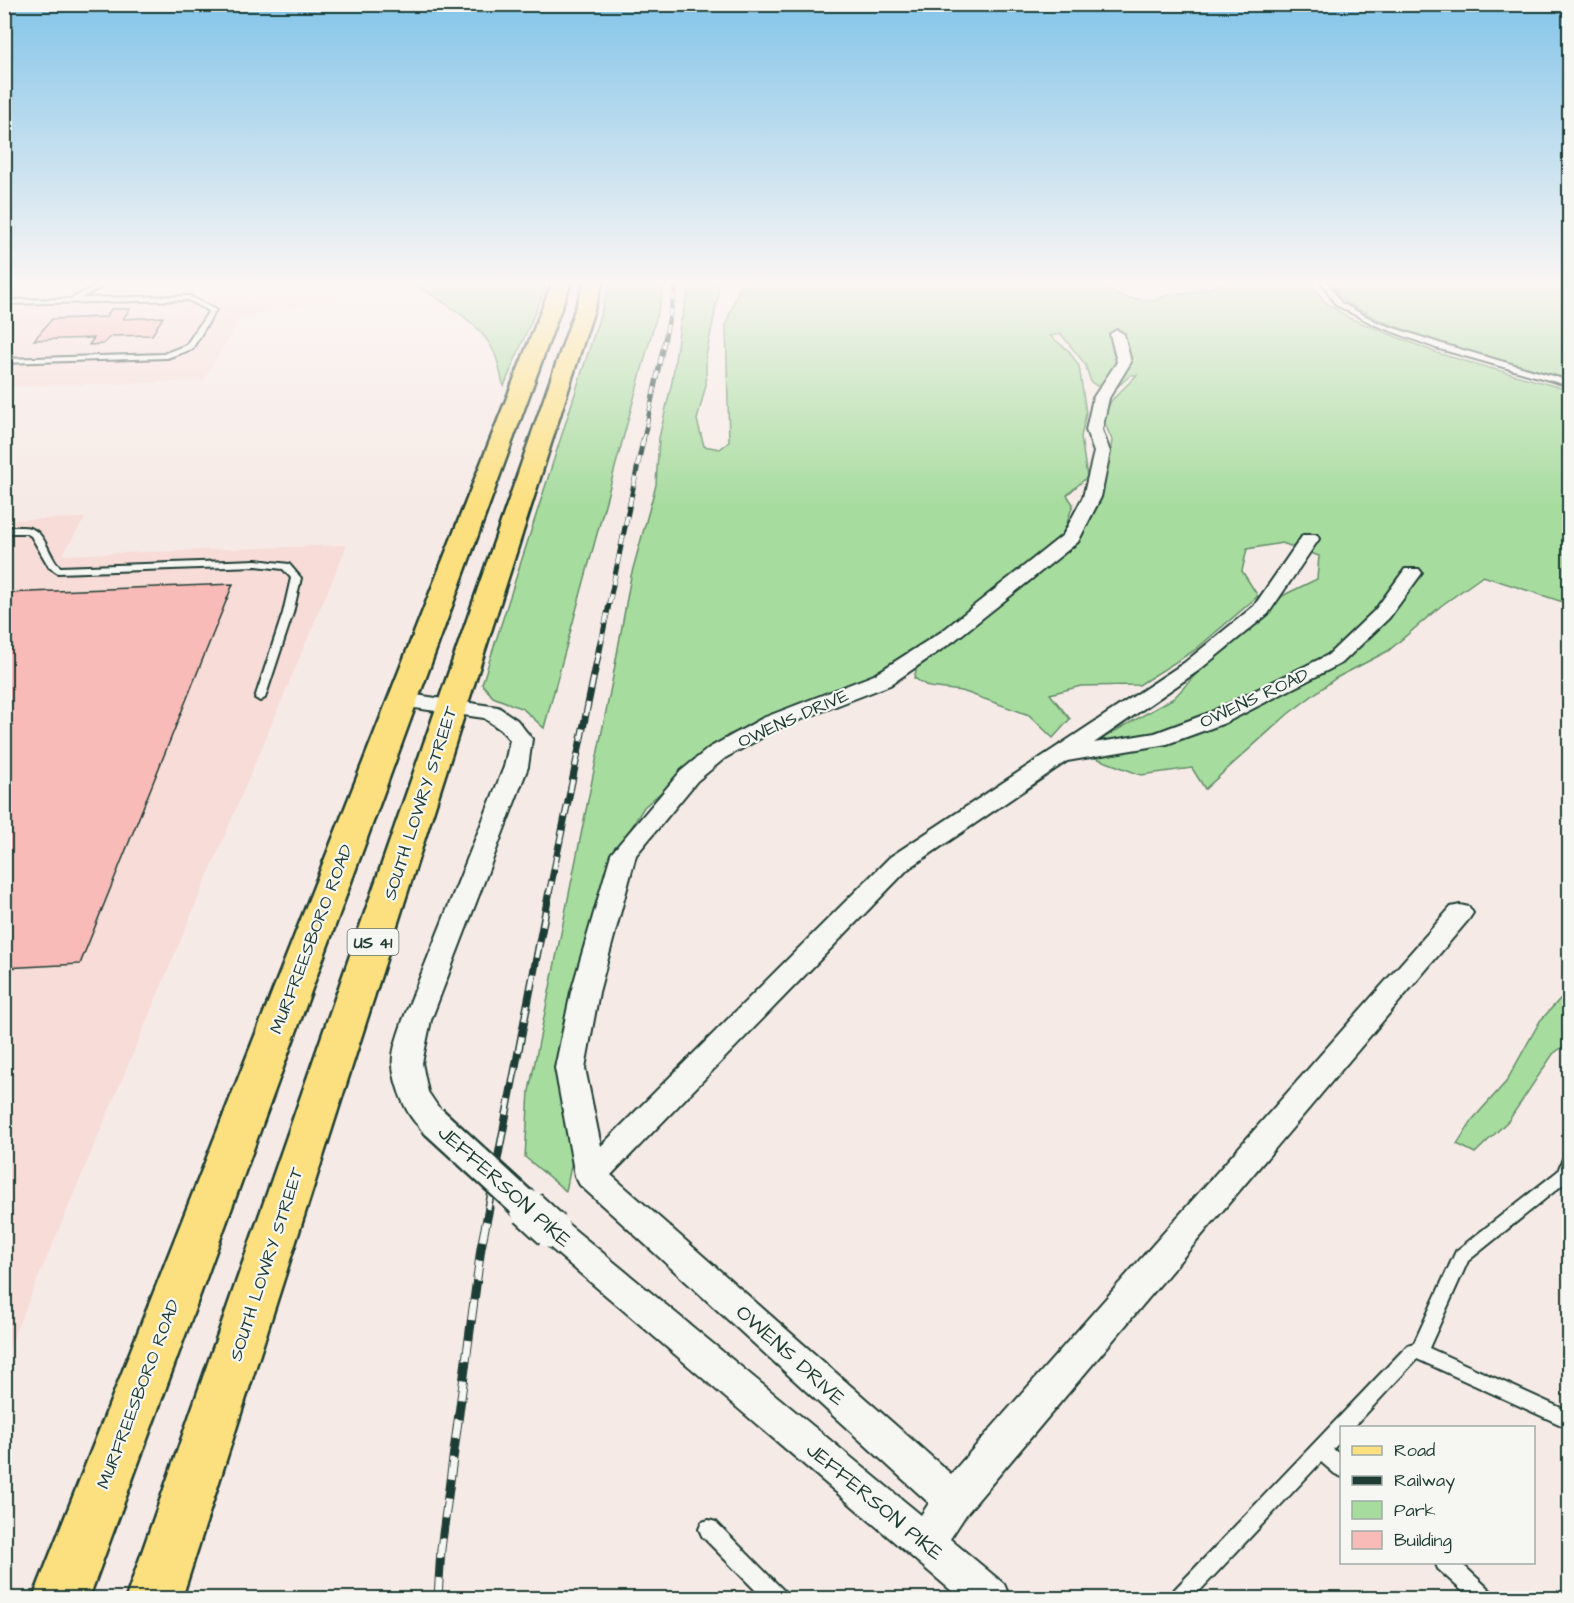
<svg xmlns="http://www.w3.org/2000/svg" width="1574" height="1603" font-family="'Architects Daughter',sans-serif">
	<style>
		.built { fill: #f7dcd8 }
		.green { fill: #a7dc9f; stroke: #638c6a; stroke-width: 1.5 }
		.building { fill: #f8bbb8; stroke: #1f3d34; stroke-width: 1.5 }
		.lines { fill: none; stroke-linecap: round; stroke-linejoin: round }
		.lane-casing { stroke: #1f3d34; stroke-width: 4 }
		.street-casing { stroke: #1f3d34; stroke-width: 4 }
		.primary-casing { stroke: #1f3d34; stroke-width: 5 }
		.lane { fill: #f6f6f2; fill-rule: evenodd }
		.street { fill: #f6f6f2; fill-rule: evenodd }
		.primary { fill: #fce080; fill-rule: evenodd }
		.rail-far4-casing { stroke: #1f3d34; stroke-width: 4.5 }
		.rail-far3-casing { stroke: #1f3d34; stroke-width: 5 }
		.rail-far2-casing { stroke: #1f3d34; stroke-width: 7 }
		.rail-far1-casing { stroke: #1f3d34; stroke-width: 8 }
		.rail-casing { stroke: #1f3d34; stroke-width: 9 }
		.rail-far4 { stroke: #f6f6f2; stroke-width: 3; stroke-dasharray: 8; stroke-linecap: butt }
		.rail-far3 { stroke: #f6f6f2; stroke-width: 4; stroke-dasharray: 10; stroke-linecap: butt }
		.rail-far2 { stroke: #f6f6f2; stroke-width: 4.5; stroke-dasharray: 13; stroke-linecap: butt }
		.rail-far1 { stroke: #f6f6f2; stroke-width: 5; stroke-dasharray: 16; stroke-linecap: butt }
		.rail { stroke: #f6f6f2; stroke-width: 7; stroke-dasharray: 20; stroke-linecap: butt }
		.street-bridge-far1-casing { stroke: #1f3d34; stroke-width: 34; stroke-linecap: butt }
		.street-bridge-casing { stroke: #1f3d34; stroke-width: 40; stroke-linecap: butt }
		.street-bridge-far1 { stroke: #f6f6f2; stroke-width: 29 }
		.street-bridge { stroke: #f6f6f2; stroke-width: 36 }
		.labels { text-anchor: middle; stroke-width: 4.5; stroke-linejoin: round; paint-order: stroke }
		.shield { fill: #f6f6f2; stroke: #60746d; stroke-width: 1.5 }
		.shield-label { font-size: 16px; font-weight: bold; fill: #1f3d34 }
		.street-label { font-size: 18px; fill: #1f3d34; stroke: #f6f6f2 }
		.near-street-label { font-size: 21px; fill: #1f3d34; stroke: #f6f6f2 }
	</style>
	<rect width="100%" height="100%" fill="#f6eae6"/>
	<filter id="ink" filterUnits="userSpaceOnUse"><feTurbulence type="fractalNoise" baseFrequency=".0167" numOctaves="2"/><feDisplacementMap in="SourceGraphic" scale="12" xChannelSelector="R" yChannelSelector="G"/><feConvolveMatrix kernelMatrix="1 2 1 2 8 2 1 2 1" color-interpolation-filters="sRGB"/></filter>
	<g filter="url(#ink)">
		<g class="built">
			<path d="M 4,281 L 333,281 L 348,295 L 240,319 L 203,381 L 5,387 Z"/>
			<path d="M 85,518 L 62,555 L 347,545 L 5,1357 L 5,520 Z"/>
		</g>
		<g class="green">
			<path d="M 409,281 L 548,281 L 504,386 C 500,378 500,361 492,348 C 476,318 437,299 409,281 Z"/>
			<path d="M 611,281 L 666,281 L 544,728 L 523,709 L 493,697 L 482,684 Z"/>
			<path d="M 691,281 L 718,281 L 718,297 L 706,356 L 706,385 L 697,420 L 704,446 L 720,449 L 729,442 L 726,324 L 742,281 L 1093,281 L 1121,297 L 1155,301 L 1166,295 L 1194,293 L 1224,283 L 1225,281 L 1310,281 L 1324,301 L 1349,318 L 1440,354 L 1569,390 L 1569,604 L 1483,576 L 1442,605 L 1388,651 L 1336,678 L 1288,714 L 1205,789 L 1192,768 L 1141,775 L 1093,757 L 1101,739 L 1174,698 L 1210,659 L 1284,595 L 1317,579 L 1319,556 L 1282,543 L 1247,549 L 1242,571 L 1258,596 L 1195,650 L 1139,685 L 1081,686 L 1050,694 L 1070,719 L 1053,738 L 1029,715 L 962,691 L 929,687 L 914,678 L 918,663 L 1029,583 L 1076,537 L 1110,456 L 1112,440 L 1103,419 L 1111,401 L 1137,375 L 1131,375 L 1109,394 L 1091,382 L 1085,364 L 1061,334 L 1050,336 L 1069,351 L 1079,366 L 1086,413 L 1081,437 L 1087,477 L 1067,495 L 1073,504 L 1062,538 L 926,643 L 867,681 L 728,735 L 644,807 L 615,854 L 578,997 L 576,1141 L 566,1191 L 525,1157 L 529,1091 L 612,682 L 631,576 L 656,485 L 659,438 L 672,382 L 680,325 Z"/>
			<path d="M 1331,281 L 1569,281 L 1569,381 L 1478,355 L 1415,335 L 1378,319 L 1345,302 Z"/>
			<path d="M 1569,989 L 1569,1042 L 1553,1054 L 1509,1120 L 1475,1153 L 1457,1144 L 1473,1119 L 1506,1082 L 1540,1021 Z"/>
		</g>
		<g class="building">
			<path d="M 111,309 L 130,309 L 123,319 L 163,317 L 152,335 L 111,336 L 103,344 L 89,345 L 94,338 L 34,340 L 52,319 L 106,317 Z"/>
			<path d="M 233,584 L 80,964 L 4,968 L 4,593 Z"/>
		</g>
		<g class="lines">
			<g class="lane-casing">
				<g id="lane">
					<path d="M 105,281 L 112,281 L 81,298 L 189,296 L 216,310 L 192,349 L 167,358 L 4,363 L 4,359 L 163,354 L 186,345 L 209,311 L 188,300 L 4,304 L 4,300 L 71,299 Z"/>
					<path d="M 1321,281 L 1327,281 L 1341,303 L 1379,323 L 1442,344 L 1570,381 L 1570,386 L 1436,348 L 1375,325 L 1336,305 Z"/>
					<path d="M 4,527 C 13,528 22,526 30,528 C 47,534 48,556 60,567 L 256,560 L 289,564 L 301,578 L 293,613 L 265,698 L 260,701 L 255,698 L 283,613 L 291,578 L 283,569 L 256,566 L 58,573 L 49,567 L 31,536 L 26,533 L 4,533 Z"/>
					<path d="M 1570,1154 L 1570,1183 L 1566,1182 L 1468,1261 L 1429,1348 L 1570,1412 L 1570,1429 L 1417,1359 L 1353,1428 L 1342,1428 L 1342,1440 L 1333,1449 L 1342,1456 L 1342,1477 L 1335,1474 L 1321,1462 L 1193,1598 L 1170,1598 L 1173,1591 L 1408,1345 L 1414,1343 L 1456,1251 L 1558,1171 L 1564,1156 Z"/>
					<path d="M 709,1520 L 716,1522 L 784,1591 L 787,1598 L 763,1598 L 702,1536 L 699,1529 L 702,1522 Z"/>
					<path d="M 1435,1562 L 1460,1562 L 1491,1591 L 1494,1598 L 1470,1598 L 1438,1569 Z"/>
				</g>
			</g>
			<g class="street-casing">
				<g id="street">
					<path d="M 1117,330 L 1124,334 L 1131,362 L 1109,398 L 1102,430 L 1110,452 L 1101,497 L 1078,542 L 955,640 L 890,685 L 779,728 L 725,758 L 697,781 L 636,855 L 599,992 L 585,1068 L 601,1146 L 890,857 L 1184,663 L 1254,606 L 1303,535 L 1317,535 L 1319,539 L 1268,614 L 1198,671 L 1094,743 L 1155,733 L 1209,713 L 1328,655 L 1375,610 L 1405,569 L 1419,569 L 1422,573 L 1389,618 L 1342,663 L 1225,723 L 1167,744 L 1067,761 L 908,869 L 611,1175 L 951,1474 L 1451,907 L 1460,905 L 1469,907 L 1473,913 L 1469,919 L 967,1513 L 950,1539 L 1004,1584 L 1010,1598 L 960,1598 L 540,1239 L 536,1230 L 540,1221 L 552,1217 L 564,1221 L 921,1515 L 929,1503 L 580,1185 L 575,1176 L 555,1068 L 571,992 L 611,854 L 615,849 L 681,771 L 709,748 L 763,718 L 874,675 L 941,632 L 1063,535 L 1083,497 L 1094,452 L 1086,430 L 1093,398 L 1117,362 L 1110,334 Z"/>
					<path d="M 402,693 L 498,707 L 517,720 L 532,739 L 528,767 L 431,1020 L 422,1063 L 428,1092 L 447,1120 L 443,1128 C 436,1130 427,1133 421,1128 C 406,1116 394,1084 393,1065 C 391,1052 399,1033 403,1020 L 504,767 L 510,740 L 501,730 L 484,718 L 394,705 L 391,700 L 394,695 Z"/>
				</g>
			</g>
			<g class="primary-casing">
				<g id="primary">
					<path d="M 553,281 L 571,281 L 89,1598 L 33,1598 Z"/>
					<path d="M 585,281 L 603,281 L 182,1598 L 126,1598 Z"/>
				</g>
			</g>
			<use href="#lane" class="lane"/>
			<use href="#street" class="street"/>
			<use href="#primary" class="primary"/>
			<g class="rail-far4-casing">
				<path id="rail-far4" d="M 643,442 L 677,281"/>
			</g>
			<g class="rail-far3-casing">
				<path id="rail-far3" d="M 601,643 L 643,440"/>
			</g>
			<g class="rail-far2-casing">
				<path id="rail-far2" d="M 549,894 L 601,641"/>
			</g>
			<g class="rail-far1-casing">
				<path id="rail-far1" d="M 488,1209 L 549,893"/>
			</g>
			<g class="rail-casing">
				<path id="rail" d="M 438,1598 L 441,1549 L 481,1248 L 489,1208"/>
			</g>
			<use href="#rail-far4" class="rail-far4"/>
			<use href="#rail-far3" class="rail-far3"/>
			<use href="#rail-far2" class="rail-far2"/>
			<use href="#rail-far1" class="rail-far1"/>
			<use href="#rail" class="rail"/>
			<g class="street-bridge-far1-casing">
				<path id="street-bridge-far1" d="M 432,1120 L 529,1209"/>
			</g>
			<g class="street-bridge-casing">
				<path id="street-bridge" d="M 528,1208 L 552,1230"/>
			</g>
			<use href="#street-bridge-far1" class="street-bridge-far1"/>
			<use href="#street-bridge" class="street-bridge"/>
		</g>
	</g>
	<linearGradient id="sky" x2="0" y2="1"><stop stop-color="#84c5e9"/><stop offset="0.56" stop-color="#fbf6f4"/><stop offset="1" stop-color="#fbf6f4" stop-opacity="0"/></linearGradient>
	<rect width="1574" height="505" fill="url(#sky)"/>
	<g class="labels">
		<rect class="shield" x="347.5" y="929" width="51" height="26" rx="4.5"/>
		<g class="shield-label">
			<text x="373" y="948">US 41</text>
		</g>
		<g class="street-label">
			<text transform="translate(1254 698) rotate(-25)" y="6">OWENS ROAD</text>
			<text transform="translate(793 718) rotate(-24)" y="6">OWENS DRIVE</text>
			<text transform="translate(420 803) rotate(-72)" y="6">SOUTH LOWRY STREET</text>
			<text transform="translate(311 939) rotate(-69)" y="6">MURFREESBORO ROAD</text>
			<text transform="translate(266 1264) rotate(-72)" y="6">SOUTH LOWRY STREET</text>
			<text transform="translate(138 1394) rotate(-69)" y="6">MURFREESBORO ROAD</text>
		</g>
		<g class="near-street-label">
			<text transform="translate(505 1186) rotate(42)" y="7">JEFFERSON PIKE</text>
			<text transform="translate(791 1355) rotate(42)" y="7">OWENS DRIVE</text>
			<text transform="translate(875 1501) rotate(40)" y="7">JEFFERSON PIKE</text>
		</g>
	</g>
	<rect width="1574" height="1603" fill="none" stroke="#f6f6f2" stroke-width="24"/>
	<rect x="12" y="12" width="1550" height="1579" fill="none" stroke="#1f3d34" stroke-width="2" filter="url(#ink)"/>
	<rect x="1340" y="1426" width="195" height="138" fill="#f6f6f2" stroke="#a0aca6" stroke-width="1.5"/>
	<rect x="1352" y="1446" width="30" height="9" fill="#fce080" stroke="#a0aca6" stroke-width="1.5"/>
	<text x="1394" y="1456" font-size="18" fill="#1f3d34">Road</text>
	<rect x="1352" y="1476" width="30" height="9" fill="#1f3d34" stroke="#a0aca6" stroke-width="1.5"/>
	<text x="1394" y="1486" font-size="18" fill="#1f3d34">Railway</text>
	<rect x="1352" y="1501" width="30" height="18" fill="#a7dc9f" stroke="#a0aca6" stroke-width="1.5"/>
	<text x="1394" y="1516" font-size="18" fill="#1f3d34">Park</text>
	<rect x="1352" y="1531" width="30" height="18" fill="#f8bbb8" stroke="#a0aca6" stroke-width="1.5"/>
	<text x="1394" y="1546" font-size="18" fill="#1f3d34">Building</text>
</svg>
